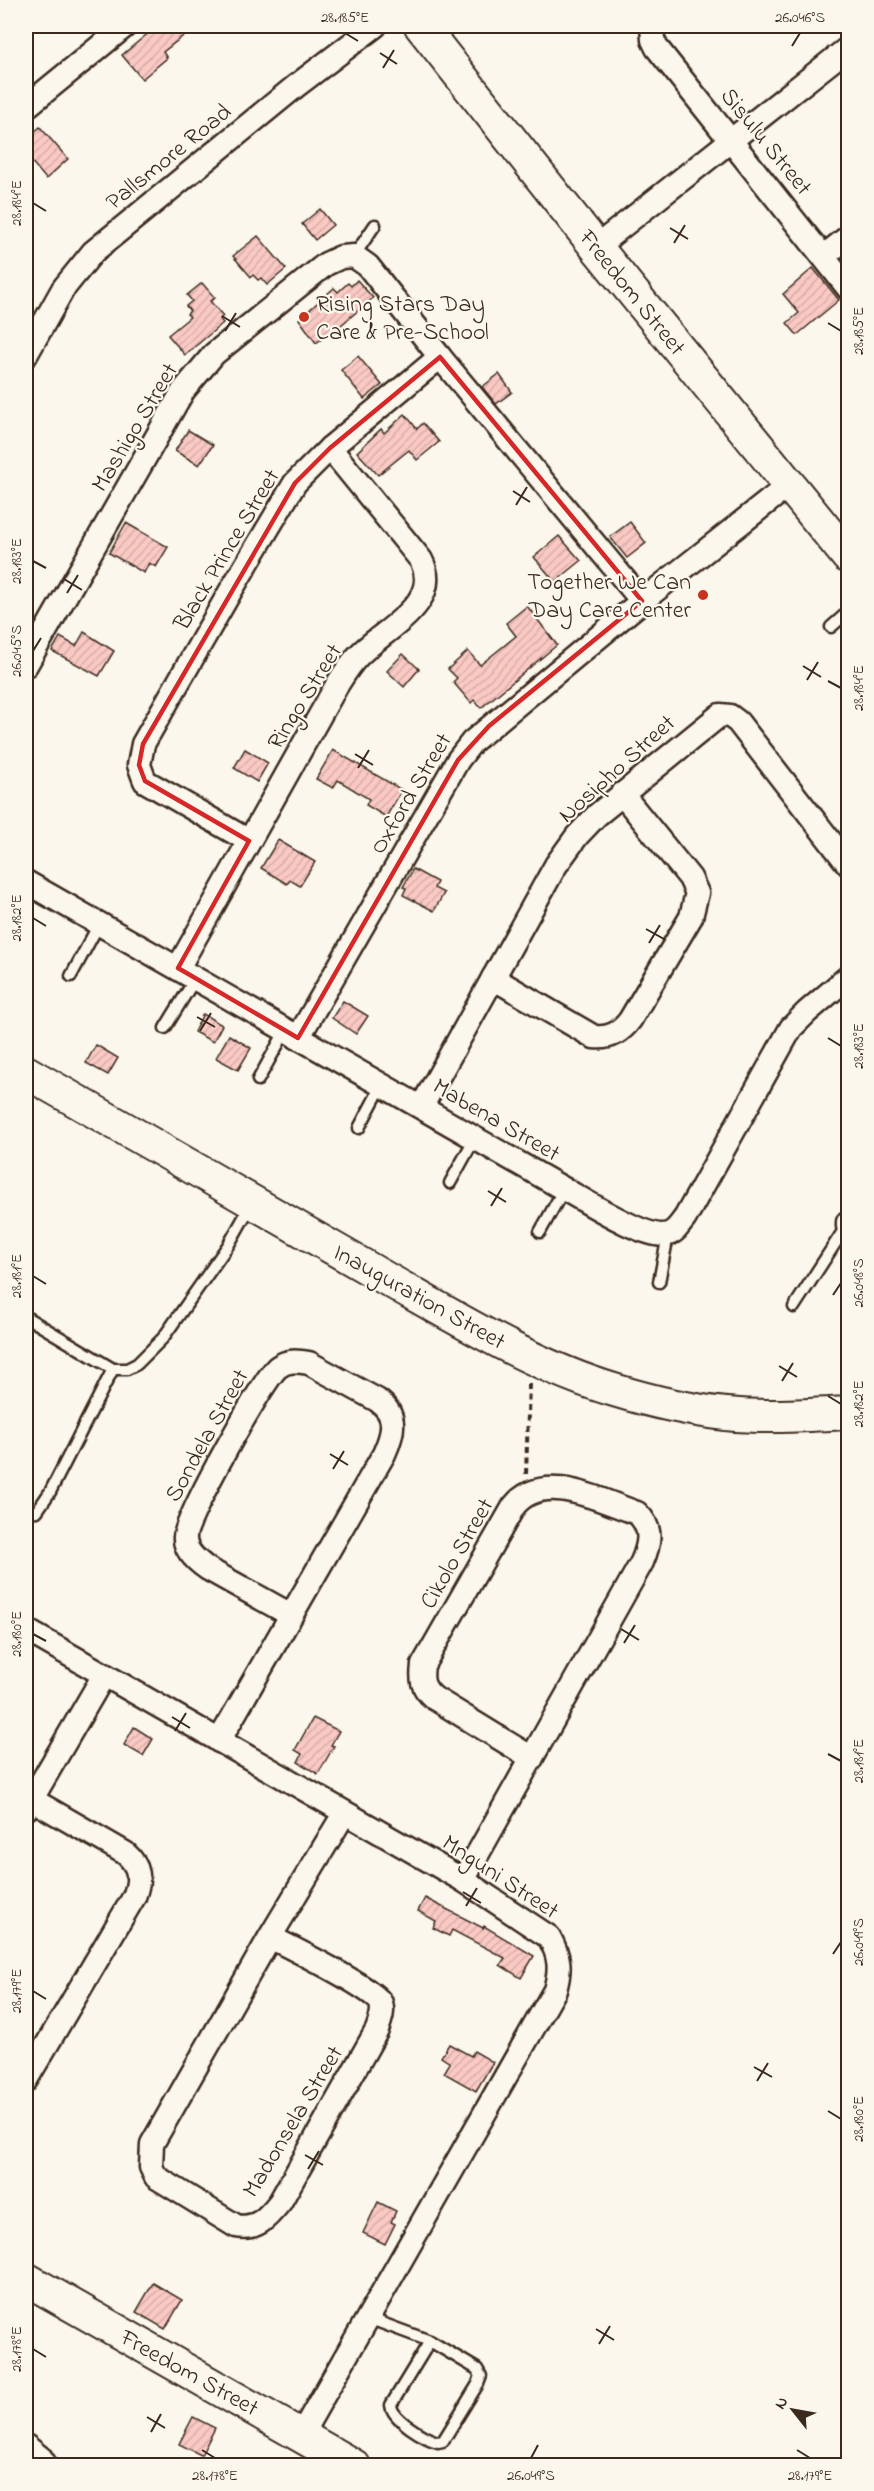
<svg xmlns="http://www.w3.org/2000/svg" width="874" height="2491" font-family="'Indie Flower',sans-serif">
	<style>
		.building { fill: url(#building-hatch); stroke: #3b2a1e; stroke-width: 1.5 }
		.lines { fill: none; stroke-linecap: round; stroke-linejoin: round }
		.lane-casing { stroke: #3b2a1e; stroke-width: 15 }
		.street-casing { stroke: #3b2a1e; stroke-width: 27 }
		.secondary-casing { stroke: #3b2a1e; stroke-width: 36 }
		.path { stroke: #3b2a1e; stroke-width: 4; stroke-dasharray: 6 4.5; stroke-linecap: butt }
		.lane { stroke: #fbf7ec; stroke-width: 10 }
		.street { stroke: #fbf7ec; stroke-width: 22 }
		.secondary { stroke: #fbf7ec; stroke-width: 32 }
		.marked { fill: none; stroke: #d62828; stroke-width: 4.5; stroke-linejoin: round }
		.ticks { fill: none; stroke: #3b2a1e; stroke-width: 2 }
		.poi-dot { fill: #c8321e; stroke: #fbf7ec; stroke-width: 2 }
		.labels { text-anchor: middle; stroke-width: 4.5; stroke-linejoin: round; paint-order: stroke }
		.street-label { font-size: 24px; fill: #3b2a1e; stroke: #fbf7ec }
		.poi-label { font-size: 24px; fill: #3b2a1e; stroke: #fbf7ec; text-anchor: start }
		.neatline { fill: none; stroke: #3b2a1e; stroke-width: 2 }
		.ticks-label { font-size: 15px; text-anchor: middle; fill: #3b2a1e }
	</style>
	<defs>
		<pattern id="building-hatch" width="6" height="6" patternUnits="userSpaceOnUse" patternTransform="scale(1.5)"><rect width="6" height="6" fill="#fac9c4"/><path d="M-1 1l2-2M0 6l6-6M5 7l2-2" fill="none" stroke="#d7ada8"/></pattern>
	</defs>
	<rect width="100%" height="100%" fill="#fbf7ec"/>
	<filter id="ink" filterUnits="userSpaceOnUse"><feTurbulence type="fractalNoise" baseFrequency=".0167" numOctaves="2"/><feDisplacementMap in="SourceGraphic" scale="12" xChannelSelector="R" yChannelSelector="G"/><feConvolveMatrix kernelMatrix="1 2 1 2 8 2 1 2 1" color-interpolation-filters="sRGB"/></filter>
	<g filter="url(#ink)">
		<g class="building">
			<path d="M 157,26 L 196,26 L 163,52 L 167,58 L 142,79 L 122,55 Z"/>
			<path d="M 40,127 L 68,159 L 46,179 L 26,155 L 26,139 Z"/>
			<path d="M 320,209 L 333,225 L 315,240 L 302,224 Z"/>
			<path d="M 258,236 L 286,269 L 267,285 L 261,278 L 258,280 L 253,275 L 251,277 L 233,256 Z"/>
			<path d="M 813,268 L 839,300 L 797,335 L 787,323 L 799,313 L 783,294 Z"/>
			<path d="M 357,280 L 373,298 L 340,326 L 316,343 L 299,319 L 334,288 L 338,292 L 348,283 L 351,286 Z"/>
			<path d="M 202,283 L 215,298 L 210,301 L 223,316 L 220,319 L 223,323 L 185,355 L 168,335 L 190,317 L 187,314 L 190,311 L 186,306 L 192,301 L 187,295 Z"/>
			<path d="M 358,356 L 382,385 L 364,399 L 341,370 Z"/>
			<path d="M 499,374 L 512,392 L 496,404 L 482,387 Z"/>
			<path d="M 405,414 L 417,429 L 423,423 L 439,442 L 417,460 L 409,450 L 378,475 L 357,452 L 381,429 L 384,433 Z"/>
			<path d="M 188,430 L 213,445 L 199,465 L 175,451 Z"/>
			<path d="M 630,522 L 646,543 L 627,558 L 610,537 Z"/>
			<path d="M 126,523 L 168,547 L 156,567 L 149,563 L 144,573 L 109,553 Z"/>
			<path d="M 559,536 L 581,561 L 555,582 L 534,557 Z"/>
			<path d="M 527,606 L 557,645 L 481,708 L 474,700 L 471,703 L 453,682 L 457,678 L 448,669 L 468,651 L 480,665 L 516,636 L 506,623 Z"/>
			<path d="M 84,632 L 114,651 L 99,676 L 52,651 L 60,637 L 76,646 Z"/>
			<path d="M 403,654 L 419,669 L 404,687 L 387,671 Z"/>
			<path d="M 245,749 L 268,763 L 257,782 L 234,768 Z"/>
			<path d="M 333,750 L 402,790 L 386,817 L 366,805 L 369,799 L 338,780 L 333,788 L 316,779 Z"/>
			<path d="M 278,840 L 315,862 L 300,886 L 290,880 L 287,884 L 261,868 Z"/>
			<path d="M 413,869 L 437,882 L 434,888 L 444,893 L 434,911 L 403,895 L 406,888 L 403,887 Z"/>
			<path d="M 343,1001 L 368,1016 L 356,1034 L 332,1018 Z"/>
			<path d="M 203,1014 L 222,1025 L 213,1042 L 194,1032 Z"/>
			<path d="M 229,1035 L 251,1048 L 238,1070 L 216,1058 Z"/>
			<path d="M 96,1045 L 118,1058 L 108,1075 L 86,1063 Z"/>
			<path d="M 313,1718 L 339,1731 L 331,1745 L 334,1746 L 318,1774 L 298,1762 L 302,1754 L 295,1750 Z"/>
			<path d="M 134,1727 L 153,1739 L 143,1756 L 124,1745 Z"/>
			<path d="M 425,1898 L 483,1928 L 484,1926 L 534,1956 L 521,1978 L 500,1965 L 505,1958 L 452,1930 L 449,1936 L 433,1928 L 436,1921 L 418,1911 Z"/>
			<path d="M 449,2044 L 471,2056 L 474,2051 L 493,2062 L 476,2091 L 444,2073 L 450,2063 L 441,2057 Z"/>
			<path d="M 378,2202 L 396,2211 L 391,2222 L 395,2224 L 385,2244 L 363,2233 Z"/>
			<path d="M 153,2283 L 182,2300 L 165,2329 L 136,2312 Z"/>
			<path d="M 193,2417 L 215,2428 L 201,2455 L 179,2444 Z"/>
		</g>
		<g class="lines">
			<g class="lane-casing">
				<g id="lane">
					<path d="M 354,256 L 375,225"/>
					<path d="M 831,627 L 848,612"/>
					<path d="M 71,976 L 99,924"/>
					<path d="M 165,1028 L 195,979"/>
					<path d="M 258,1080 L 286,1030"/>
					<path d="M 359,1128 L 382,1085"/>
					<path d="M 450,1183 L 475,1138"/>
					<path d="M 540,1232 L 564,1189"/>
					<path d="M 659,1282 L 668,1235"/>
					<path d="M 794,1307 L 847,1225"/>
					<path d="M 26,1317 L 113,1369 L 127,1369 L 137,1364 L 163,1338 L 229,1244 L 251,1205"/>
					<path d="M 26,1512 L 37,1511 L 50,1492 L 113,1369"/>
					<path d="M 368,2318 L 430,2341 L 477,2369 L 481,2376 L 478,2384 L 443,2441 L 438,2442 C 425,2439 392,2419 391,2405 L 430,2341"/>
				</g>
			</g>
			<g class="street-casing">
				<g id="street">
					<path d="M 652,26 L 653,40 L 657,48 L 848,288"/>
					<path d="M 26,107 L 125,26"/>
					<path d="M 596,247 L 848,48"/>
					<path d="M 824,256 L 848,237"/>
					<path d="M 26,355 L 63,289 L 93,252 L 296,86 L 375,26"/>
					<path d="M 26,665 L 183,391 L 214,354 L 326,264 L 341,257 L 354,256 L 368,266 L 440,357 L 642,601"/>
					<path d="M 249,841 L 145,781 L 139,765 L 143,744 L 230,592 L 295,483 L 330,448 L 440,357"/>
					<path d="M 26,882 L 564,1189 C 584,1200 648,1241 668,1234 C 676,1232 680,1224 685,1218 L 791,1028 L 807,1012 L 848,977"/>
					<path d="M 178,968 L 337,685 C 344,674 350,664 359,655 C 384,629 444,603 421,560 L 330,448"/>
					<path d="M 493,978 L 594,1037 C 610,1039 621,1032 630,1020 L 691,917 L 697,893 L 690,878 L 622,794"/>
					<path d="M 298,1038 L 458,760 L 472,742 L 642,601 L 789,485"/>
					<path d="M 422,1106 L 556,865 L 577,836 L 597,815 L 720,715 L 730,716 L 738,722 L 848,864"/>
					<path d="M 848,1222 L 848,1226"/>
					<path d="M 26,1630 L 463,1880 L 549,1937 C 560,1956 561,1969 555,1990 L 301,2435"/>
					<path d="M 219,1741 L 384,1454 C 393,1434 399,1415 377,1400 L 309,1363 C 297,1361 287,1360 278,1367 C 263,1379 185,1519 185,1537 C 184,1550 198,1562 208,1569 L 291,1615"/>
					<path d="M 26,1809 L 104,1675"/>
					<path d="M 463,1880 L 642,1562 C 650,1543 653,1528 637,1513 C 601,1501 543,1469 514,1506 L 423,1665 C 421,1680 422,1688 434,1698 L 532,1758"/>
					<path d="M 270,1937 C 288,1946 375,1989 381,2003 C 384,2012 380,2021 377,2030 L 280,2202 C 267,2218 257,2230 236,2226 L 156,2177 L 151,2167 L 152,2144 L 270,1937 L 344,1814"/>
					<path d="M 26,2080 L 134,1897 C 141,1879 140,1866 125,1853 L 31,1799"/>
					<path d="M 26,2446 L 41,2458 L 46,2466"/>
				</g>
			</g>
			<g class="secondary-casing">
				<g id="secondary">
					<path d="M 421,26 L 596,247 L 848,557"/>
					<path d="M 26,1072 C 146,1140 265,1210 385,1278 C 458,1319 533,1366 614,1390 C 650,1401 688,1410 726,1414 C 766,1418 808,1415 848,1413"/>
					<path d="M 26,2279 L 354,2466"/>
				</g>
			</g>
			<path class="path" d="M 526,1474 L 529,1383"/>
			<use href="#lane" class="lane"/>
			<use href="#street" class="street"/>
			<use href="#secondary" class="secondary"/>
		</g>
	</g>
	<path class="marked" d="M 440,357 L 642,601 L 489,726 L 458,760 L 298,1038 L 178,968 L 249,841 L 145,781 L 139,765 L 143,744 L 295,483 L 330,448 Z"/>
	<path class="ticks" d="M 345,33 L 358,41M 792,46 L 800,33M 380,53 L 397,64M 383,68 L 394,50M 33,203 L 46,211M 670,228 L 688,239M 674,243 L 685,225M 222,316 L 240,327M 828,323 L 841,331M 225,331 L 236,313M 513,491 L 530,502M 516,505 L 527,487M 33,561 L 46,568M 64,579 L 82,590M 67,593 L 78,575M 33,651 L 41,638M 803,666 L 821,677M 807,680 L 818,662M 828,681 L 841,688M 355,754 L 373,765M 358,768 L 369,750M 33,918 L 46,926M 646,929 L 664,939M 649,943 L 660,925M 197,1017 L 215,1027M 200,1031 L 211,1013M 828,1038 L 841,1046M 488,1191 L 506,1202M 491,1206 L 502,1188M 33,1276 L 46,1284M 833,1295 L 841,1283M 779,1366 L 797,1377M 782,1381 L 793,1363M 828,1396 L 841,1404M 330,1454 L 348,1465M 333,1469 L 344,1451M 621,1629 L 639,1640M 33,1634 L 46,1641M 624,1643 L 635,1625M 172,1717 L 190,1728M 175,1731 L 186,1713M 828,1754 L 841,1761M 463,1892 L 481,1903M 466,1906 L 477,1888M 833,1954 L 841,1942M 33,1991 L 46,1999M 754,2067 L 772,2077M 757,2081 L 768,2063M 828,2111 L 841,2119M 305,2155 L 323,2165M 308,2169 L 319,2151M 596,2329 L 614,2340M 599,2344 L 610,2326M 33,2349 L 46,2357M 147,2417 L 165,2428M 151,2432 L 161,2414M 202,2450 L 215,2458M 797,2450 L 810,2458M 531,2458 L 538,2445"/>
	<g class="poi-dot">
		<circle cx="304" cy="317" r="6"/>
		<circle cx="703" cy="595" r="6"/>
	</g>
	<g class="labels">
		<g class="street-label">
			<text transform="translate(767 141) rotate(51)" y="8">Sisulu Street</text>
			<text transform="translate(168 156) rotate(-39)" y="8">Pallsmore Road</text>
			<text transform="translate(633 292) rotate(51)" y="8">Freedom Street</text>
			<text transform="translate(134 427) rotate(-59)" y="8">Mashigo Street</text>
			<text transform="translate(226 549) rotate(-59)" y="8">Black Prince Street</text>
			<text transform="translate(304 696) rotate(-58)" y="8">Ringo Street</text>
			<text transform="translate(616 768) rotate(-42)" y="8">Nosipho Street</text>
			<text transform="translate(410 793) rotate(-59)" y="8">Oxford Street</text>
			<text transform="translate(497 1119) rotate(30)" y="8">Mabena Street</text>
			<text transform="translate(420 1296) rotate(29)" y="8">Inauguration Street</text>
			<text transform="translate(206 1435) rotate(-61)" y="8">Sondela Street</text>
			<text transform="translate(456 1553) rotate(-60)" y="8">Cikolo Street</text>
			<text transform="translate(501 1876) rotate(33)" y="8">Mnguni Street</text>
			<text transform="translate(292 2121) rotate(-59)" y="8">Madonsela Street</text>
			<text transform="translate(190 2372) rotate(29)" y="8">Freedom Street</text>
		</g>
		<g class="poi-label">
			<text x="316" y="311">Rising Stars Day<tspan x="316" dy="28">Care &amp; Pre-School</tspan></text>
			<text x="691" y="589" text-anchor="end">Together We Can<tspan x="691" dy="28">Day Care Center</tspan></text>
		</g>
	</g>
	<rect width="874" height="2491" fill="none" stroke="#fbf7ec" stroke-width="66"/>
	<g transform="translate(793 2410) rotate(301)" stroke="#fbf7ec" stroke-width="4.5" paint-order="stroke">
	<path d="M0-4.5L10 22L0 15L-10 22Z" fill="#3b2a1e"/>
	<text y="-9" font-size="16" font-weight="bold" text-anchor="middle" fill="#3b2a1e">N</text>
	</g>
	<rect x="33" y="33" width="808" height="2425" class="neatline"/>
	<g class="ticks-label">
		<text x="345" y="22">28.185°E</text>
		<text x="800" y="22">26.046°S</text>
		<text transform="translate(16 203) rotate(-90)" y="5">28.184°E</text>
		<text transform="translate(858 331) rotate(-90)" y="5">28.185°E</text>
		<text transform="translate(16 561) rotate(-90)" y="5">28.183°E</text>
		<text transform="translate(16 651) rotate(-90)" y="5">26.045°S</text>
		<text transform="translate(858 688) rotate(-90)" y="5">28.184°E</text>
		<text transform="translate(16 918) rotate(-90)" y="5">28.182°E</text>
		<text transform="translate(858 1046) rotate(-90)" y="5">28.183°E</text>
		<text transform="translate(16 1276) rotate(-90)" y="5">28.181°E</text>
		<text transform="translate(858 1283) rotate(-90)" y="5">26.048°S</text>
		<text transform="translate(858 1404) rotate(-90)" y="5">28.182°E</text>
		<text transform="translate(16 1634) rotate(-90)" y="5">28.180°E</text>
		<text transform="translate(858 1761) rotate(-90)" y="5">28.181°E</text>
		<text transform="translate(858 1942) rotate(-90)" y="5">26.049°S</text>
		<text transform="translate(16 1991) rotate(-90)" y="5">28.179°E</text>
		<text transform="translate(858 2119) rotate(-90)" y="5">28.180°E</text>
		<text transform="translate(16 2349) rotate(-90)" y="5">28.178°E</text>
		<text x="215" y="2480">28.178°E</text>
		<text x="531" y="2480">26.049°S</text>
		<text x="810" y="2480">28.179°E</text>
	</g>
</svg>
